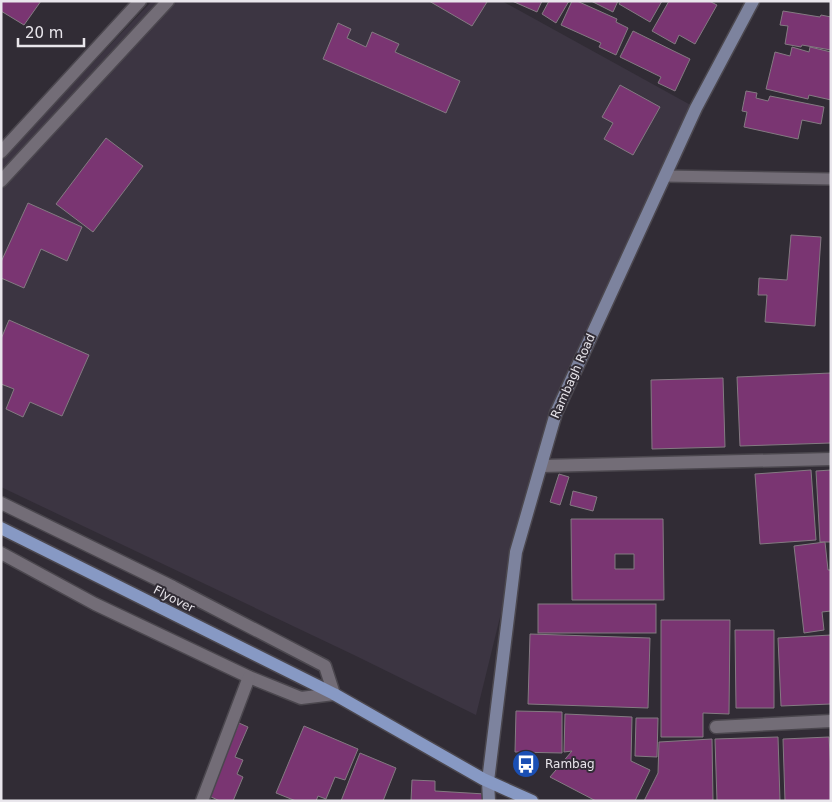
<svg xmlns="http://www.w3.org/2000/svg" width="832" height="802" font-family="'DejaVu Sans',sans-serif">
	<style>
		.built { fill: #3c3542 }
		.building { fill: #7a3572; stroke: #847a82; fill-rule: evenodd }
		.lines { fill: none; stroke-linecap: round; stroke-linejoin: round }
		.lane-casing { stroke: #4b474e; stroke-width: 14 }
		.street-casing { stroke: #4b474e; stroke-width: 15 }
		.secondary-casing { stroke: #4b474e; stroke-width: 15 }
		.primary-casing { stroke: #4b474e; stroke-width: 15 }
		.lane { stroke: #736d77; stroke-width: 11 }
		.street { stroke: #736d77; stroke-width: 12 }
		.secondary { stroke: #7d839e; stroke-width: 12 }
		.primary { stroke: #8799c4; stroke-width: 12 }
		.labels { text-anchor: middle; stroke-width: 4; stroke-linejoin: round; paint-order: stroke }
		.street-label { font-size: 12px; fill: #e9e6ec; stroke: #312c35 }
		.poi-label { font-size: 12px; fill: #e9e6ec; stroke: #312c35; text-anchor: start }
	</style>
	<rect width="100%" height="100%" fill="#312c35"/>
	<path class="built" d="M 152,1 L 502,1 L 696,108 L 556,413 L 516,552 L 476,715 L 354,655 L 1,487 L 1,160 Z"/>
	<g class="building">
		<path d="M 1,1 L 41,1 L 24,25 L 1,11 Z"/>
		<path d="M 429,1 L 486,1 L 487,2 L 472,26 Z"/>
		<path d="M 512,1 L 542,1 L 537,12 Z"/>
		<path d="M 549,1 L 569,1 L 556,23 L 542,14 Z"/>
		<path d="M 572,1 L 577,1 L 617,19 L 616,22 L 628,28 L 616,55 L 599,47 L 601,43 L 561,25 Z"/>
		<path d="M 591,1 L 618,1 L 613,12 Z"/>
		<path d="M 621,1 L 662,1 L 650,22 L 619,4 Z"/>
		<path d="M 669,1 L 709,1 L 717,5 L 695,44 L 679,35 L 675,44 L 652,31 Z"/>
		<path d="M 783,11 L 820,17 L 821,15 L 831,17 L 831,50 L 802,45 L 801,47 L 785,44 L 788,26 L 780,25 Z"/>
		<path d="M 338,23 L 351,29 L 347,38 L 366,47 L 372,32 L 399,44 L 395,52 L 460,81 L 446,113 L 323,59 Z"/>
		<path d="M 633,31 L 690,59 L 675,91 L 658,83 L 661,77 L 620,57 Z"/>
		<path d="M 792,47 L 809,52 L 810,47 L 831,52 L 831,100 L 809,95 L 808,99 L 766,89 L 775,52 L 790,56 Z"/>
		<path d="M 620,85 L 660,107 L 633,155 L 604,139 L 613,123 L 602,117 Z"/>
		<path d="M 746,91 L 757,93 L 756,98 L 768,101 L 770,96 L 824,107 L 821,124 L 802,120 L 798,139 L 744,127 L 747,112 L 742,111 Z"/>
		<path d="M 106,138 L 143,166 L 93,232 L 56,204 Z"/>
		<path d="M 28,203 L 82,227 L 67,261 L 41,249 L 24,288 L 1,278 L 1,262 Z"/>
		<path d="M 791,235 L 821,237 L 815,326 L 765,322 L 767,295 L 758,295 L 759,278 L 787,280 Z"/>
		<path d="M 9,320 L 89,355 L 62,416 L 30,402 L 23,417 L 6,409 L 14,389 L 1,384 L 1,339 Z"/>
		<path d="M 831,373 L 831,443 L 740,446 L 737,377 Z"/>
		<path d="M 723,378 L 725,447 L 652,449 L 651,380 Z"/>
		<path d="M 811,470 L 816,540 L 760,544 L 755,474 Z"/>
		<path d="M 831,470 L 831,542 L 820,542 L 816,471 Z"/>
		<path d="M 559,474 L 569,477 L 560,505 L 550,502 Z"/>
		<path d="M 573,491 L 597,497 L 593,511 L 570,505 Z"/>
		<path d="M 571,519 L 663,519 L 664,600 L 572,600 ZM 615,554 L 634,554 L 634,569 L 615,569 Z"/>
		<path d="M 825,542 L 828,570 L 831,570 L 831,611 L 822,612 L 824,630 L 804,633 L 794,546 Z"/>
		<rect x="538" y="604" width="118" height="29"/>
		<path d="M 661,620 L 730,620 L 729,714 L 703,713 L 703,737 L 661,737 Z"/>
		<path d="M 735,630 L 774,630 L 774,708 L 736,708 Z"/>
		<path d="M 530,634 L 650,638 L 648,708 L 528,704 Z"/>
		<path d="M 831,635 L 831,704 L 781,706 L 778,638 Z"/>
		<path d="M 516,711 L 562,712 L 562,753 L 515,752 Z"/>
		<path d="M 565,714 L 632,717 L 631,761 L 650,770 L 635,801 L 596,801 L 550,777 L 572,751 L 564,752 Z"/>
		<path d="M 636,718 L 658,718 L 657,757 L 635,756 Z"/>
		<path d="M 239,723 L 248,727 L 235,757 L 243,760 L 237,774 L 243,777 L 233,801 L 220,801 L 209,796 Z"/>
		<path d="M 304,726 L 358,749 L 345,780 L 335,777 L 326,799 L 318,796 L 316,801 L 296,801 L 276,793 Z"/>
		<path d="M 778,737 L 780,801 L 717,801 L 715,739 Z"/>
		<path d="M 829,737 L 831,770 L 831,801 L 785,801 L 783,739 Z"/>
		<path d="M 712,739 L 713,801 L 644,801 L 658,773 L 659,742 Z"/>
		<path d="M 360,753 L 396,768 L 383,801 L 341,801 Z"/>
		<path d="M 412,780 L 435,781 L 435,791 L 485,794 L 484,801 L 411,801 Z"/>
	</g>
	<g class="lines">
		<g class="lane-casing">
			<path id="lane" d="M 665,176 L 831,179"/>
		</g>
		<g class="street-casing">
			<g id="street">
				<path d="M 1,152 L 140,1"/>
				<path d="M 1,181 L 168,1"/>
				<path d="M 541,466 L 831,459"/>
				<path d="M 1,503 L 173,587 L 325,666 L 334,694 L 301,698 L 249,677 L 95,604 L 1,553"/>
				<path d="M 716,727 L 831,721"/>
				<path d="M 202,801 L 249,677"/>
			</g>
		</g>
		<g class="secondary-casing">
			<path id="secondary" d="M 489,801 L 488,781 L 516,552 L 556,413 L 696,108 L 753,1"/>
		</g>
		<g class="primary-casing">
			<path id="primary" d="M 1,528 L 334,694 L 483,779 L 532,801"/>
		</g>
		<use href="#lane" class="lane"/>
		<use href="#street" class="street"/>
		<use href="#secondary" class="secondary"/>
		<use href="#primary" class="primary"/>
	</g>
	<defs>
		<g id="bus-disc" transform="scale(1.4375)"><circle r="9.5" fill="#1a4fb4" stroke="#312c35"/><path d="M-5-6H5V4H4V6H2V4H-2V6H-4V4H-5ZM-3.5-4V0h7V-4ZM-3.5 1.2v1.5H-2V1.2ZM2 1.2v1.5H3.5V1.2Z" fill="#fff"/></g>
	</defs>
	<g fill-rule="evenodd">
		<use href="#bus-disc" x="526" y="764"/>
	</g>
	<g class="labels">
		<g class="street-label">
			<text transform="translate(573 376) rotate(-66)" y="4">Rambagh Road</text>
			<text transform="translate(174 599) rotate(27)" y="4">Flyover</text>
		</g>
		<g class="poi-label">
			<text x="545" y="768">Rambag</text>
		</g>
	</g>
	<rect width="832" height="802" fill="none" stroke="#e9e6ec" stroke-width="5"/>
	<path d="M18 38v8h66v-8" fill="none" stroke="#e9e6ec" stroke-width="2.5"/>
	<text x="25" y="38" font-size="15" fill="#e9e6ec" stroke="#312c35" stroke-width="4" paint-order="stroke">20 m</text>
</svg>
